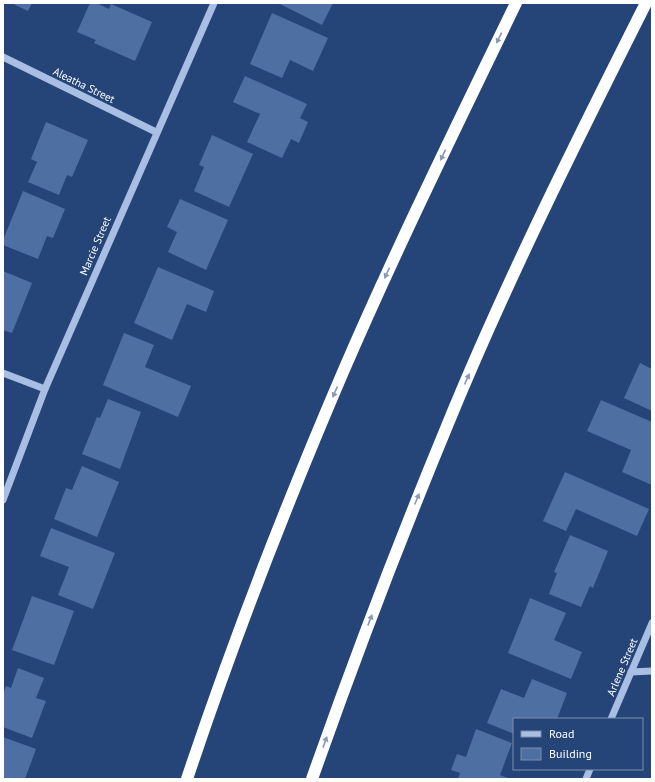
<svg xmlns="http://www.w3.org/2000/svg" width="655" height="782" font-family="'PT Sans',sans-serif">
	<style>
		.building { fill: #4e6fa2 }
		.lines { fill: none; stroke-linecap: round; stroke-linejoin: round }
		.minor { stroke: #a8bfe3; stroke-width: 7 }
		.highway { stroke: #fff; stroke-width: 12 }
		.oneway { fill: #8799b5 }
		.labels { text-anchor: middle; stroke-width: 4; stroke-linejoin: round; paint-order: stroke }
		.street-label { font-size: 11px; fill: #fff; stroke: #254579 }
	</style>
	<rect width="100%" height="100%" fill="#254579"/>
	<g class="building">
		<path d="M 11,3 L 32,3 L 28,11 Z"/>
		<path d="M 90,3 L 96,3 L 109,9 L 111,4 L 152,22 L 135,61 L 94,43 L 96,40 L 77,32 Z"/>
		<path d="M 281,3 L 333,3 L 322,25 L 280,4 Z"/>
		<path d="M 272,13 L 328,38 L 313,71 L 290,60 L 282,78 L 250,64 Z"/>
		<path d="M 245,76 L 307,104 L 300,118 L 308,122 L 299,143 L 291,139 L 282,158 L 247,142 L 260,114 L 233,102 Z"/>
		<path d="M 46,122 L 88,140 L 72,177 L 67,175 L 59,195 L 28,182 L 37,162 L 31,159 Z"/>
		<path d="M 212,135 L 253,154 L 229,207 L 194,191 L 204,167 L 199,165 Z"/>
		<path d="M 23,191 L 65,209 L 53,238 L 47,236 L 38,259 L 3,245 L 3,240 Z"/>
		<path d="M 180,199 L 228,220 L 206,270 L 168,252 L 177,232 L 167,227 Z"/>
		<path d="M 158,267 L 214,291 L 206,312 L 187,304 L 172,340 L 134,323 Z"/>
		<path d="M 3,271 L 32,283 L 12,333 L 3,330 Z"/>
		<path d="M 124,333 L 154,345 L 145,367 L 191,386 L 178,417 L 103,385 Z"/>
		<path d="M 640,363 L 652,369 L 652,411 L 624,398 Z"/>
		<path d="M 108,399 L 141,412 L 120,469 L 82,454 L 97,417 L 100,418 Z"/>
		<path d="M 601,400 L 652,422 L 652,485 L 622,472 L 631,450 L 587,431 Z"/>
		<path d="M 82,466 L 119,482 L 97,537 L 54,519 L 66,488 L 72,490 Z"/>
		<path d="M 565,472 L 649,509 L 637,536 L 576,509 L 566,531 L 543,521 Z"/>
		<path d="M 51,528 L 115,553 L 93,609 L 58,595 L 69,567 L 40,556 Z"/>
		<path d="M 570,535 L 608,551 L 593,588 L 590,586 L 581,607 L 549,594 L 557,573 L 554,572 Z"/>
		<path d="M 32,596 L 74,611 L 54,665 L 12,650 Z"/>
		<path d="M 530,598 L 566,613 L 554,640 L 582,652 L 571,679 L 508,653 Z"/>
		<path d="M 18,668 L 44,678 L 36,698 L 46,701 L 32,738 L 3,727 L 3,694 L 6,686 L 11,688 Z"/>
		<path d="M 532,679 L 567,693 L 557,719 L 514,719 L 514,734 L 487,723 L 501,689 L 524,698 Z"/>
		<path d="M 476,729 L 512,743 L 500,775 L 511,779 L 458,779 L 460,773 L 451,770 L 457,754 L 466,757 Z"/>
		<path d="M 3,737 L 36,749 L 25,779 L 3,779 Z"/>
	</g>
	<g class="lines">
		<g class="minor">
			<path d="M 3,57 L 156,132"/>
			<path d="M 3,373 L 45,389"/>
			<path d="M 3,500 L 45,389 L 214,3"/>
			<path d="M 631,672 L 652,671"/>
			<path d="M 611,719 L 652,623"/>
			<path d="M 586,779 L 590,769"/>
		</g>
		<g class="highway">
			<path d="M 187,779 C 233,641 286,505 343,372 C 397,247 457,125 516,3"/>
			<path d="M 312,779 C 354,660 399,542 447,426 C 506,282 576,142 646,3"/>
		</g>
	</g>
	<defs><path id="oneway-solid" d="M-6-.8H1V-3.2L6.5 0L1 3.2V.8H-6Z"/></defs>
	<g class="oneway">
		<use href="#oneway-solid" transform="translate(499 38) rotate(116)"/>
		<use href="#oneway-solid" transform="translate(443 155) rotate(115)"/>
		<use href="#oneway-solid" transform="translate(387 273) rotate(115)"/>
		<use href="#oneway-solid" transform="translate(467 379) rotate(-66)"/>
		<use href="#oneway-solid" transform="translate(335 392) rotate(113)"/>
		<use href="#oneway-solid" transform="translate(417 499) rotate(-68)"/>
		<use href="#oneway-solid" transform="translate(370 620) rotate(-69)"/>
		<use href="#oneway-solid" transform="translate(325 742) rotate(-70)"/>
	</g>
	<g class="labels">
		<g class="street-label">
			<text transform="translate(84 85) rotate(26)" y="4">Aleatha Street</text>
			<text transform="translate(95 246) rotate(-67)" y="4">Marcie Street</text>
			<text transform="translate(622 667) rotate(-67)" y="4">Arlene Street</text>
		</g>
	</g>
	<rect width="655" height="782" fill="none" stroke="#ffffff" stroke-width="8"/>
	<rect x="513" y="718" width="130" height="52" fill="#254579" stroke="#7c8faf"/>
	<rect x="521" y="731" width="20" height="6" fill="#a8bfe3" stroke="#7c8faf"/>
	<text x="549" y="738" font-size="12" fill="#ffffff">Road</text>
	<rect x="521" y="748" width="20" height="12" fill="#4e6fa2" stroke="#7c8faf"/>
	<text x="549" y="758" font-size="12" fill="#ffffff">Building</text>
</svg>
